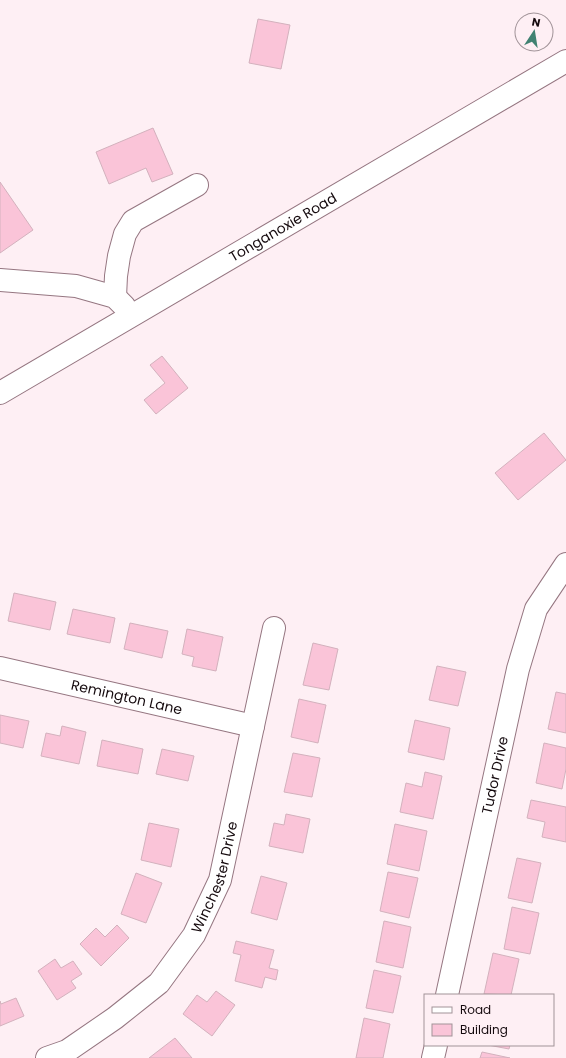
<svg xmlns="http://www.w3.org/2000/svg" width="566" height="1058" font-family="Poppins,sans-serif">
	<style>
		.building { fill: #fac4d8; stroke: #d3b1bd }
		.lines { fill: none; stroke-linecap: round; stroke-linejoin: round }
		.minor-casing { stroke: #957681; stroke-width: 24 }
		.minor { stroke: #fff; stroke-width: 22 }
		.labels { text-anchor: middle; stroke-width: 3.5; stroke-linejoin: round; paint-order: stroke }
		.street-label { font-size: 14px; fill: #150a0e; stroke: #feeff4 }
	</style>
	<rect width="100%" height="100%" fill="#feeff4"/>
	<g class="building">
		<path d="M 258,19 L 290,25 L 281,69 L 249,63 Z"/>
		<path d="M 153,128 L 173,174 L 152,182 L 146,168 L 109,184 L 96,152 Z"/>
		<path d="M 0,182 L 33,230 L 0,253 Z"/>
		<path d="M 162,356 L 188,388 L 156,414 L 144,400 L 165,383 L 150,365 Z"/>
		<path d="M 544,433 L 566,460 L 518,500 L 495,473 Z"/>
		<path d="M 14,593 L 56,602 L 50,630 L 8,621 Z"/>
		<path d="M 73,609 L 115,618 L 110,643 L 67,634 Z"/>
		<path d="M 130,623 L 168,631 L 162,658 L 124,649 Z"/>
		<path d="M 187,629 L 223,637 L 216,671 L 192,666 L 194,657 L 182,654 Z"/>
		<path d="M 313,643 L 338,649 L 329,690 L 303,685 Z"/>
		<path d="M 437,666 L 466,672 L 458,706 L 429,700 Z"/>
		<path d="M 556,692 L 566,694 L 566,733 L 548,729 Z"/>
		<path d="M 299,699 L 326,705 L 318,743 L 291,737 Z"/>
		<path d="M 0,715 L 29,721 L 23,748 L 0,743 Z"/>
		<path d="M 415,720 L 450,728 L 444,760 L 408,752 Z"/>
		<path d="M 62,726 L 86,732 L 79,764 L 41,756 L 46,733 L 60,736 Z"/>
		<path d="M 102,740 L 143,749 L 138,774 L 97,766 Z"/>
		<path d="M 544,743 L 566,748 L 566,769 L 562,789 L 536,783 Z"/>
		<path d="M 162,749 L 194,756 L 188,781 L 156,774 Z"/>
		<path d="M 293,753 L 320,758 L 312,797 L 284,792 Z"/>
		<path d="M 425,772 L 442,776 L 433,819 L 400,812 L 406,783 L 422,787 Z"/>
		<path d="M 531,800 L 566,807 L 566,842 L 542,837 L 545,822 L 527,818 Z"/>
		<path d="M 286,814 L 310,819 L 303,853 L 269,846 L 274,823 L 284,825 Z"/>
		<path d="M 149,823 L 179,829 L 171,867 L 141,860 Z"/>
		<path d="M 395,824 L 427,831 L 419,871 L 387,864 Z"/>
		<path d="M 517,858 L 541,863 L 532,903 L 508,898 Z"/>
		<path d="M 388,872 L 418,878 L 409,918 L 380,911 Z"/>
		<path d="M 136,873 L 162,883 L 146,923 L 121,914 Z"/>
		<path d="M 261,876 L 287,883 L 277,920 L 251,913 Z"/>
		<path d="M 512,907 L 539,913 L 530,954 L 504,949 Z"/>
		<path d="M 384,921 L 411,927 L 403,968 L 376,962 Z"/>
		<path d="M 117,925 L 129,938 L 101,966 L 80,944 L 96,928 L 105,937 Z"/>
		<path d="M 236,941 L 274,950 L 269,968 L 278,970 L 276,980 L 265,977 L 262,988 L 235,981 L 241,955 L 233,953 Z"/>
		<path d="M 493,953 L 519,959 L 511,995 L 484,994 Z"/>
		<path d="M 55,959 L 61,968 L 73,961 L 82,974 L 71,981 L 76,988 L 57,1000 L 38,971 Z"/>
		<path d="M 374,970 L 401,976 L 393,1013 L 366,1008 Z"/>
		<path d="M 216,991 L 235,1005 L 212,1036 L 183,1014 L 197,995 L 207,1002 Z"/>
		<path d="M 16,998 L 24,1016 L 0,1026 L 0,1001 L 1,1004 Z"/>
		<path d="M 364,1018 L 390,1024 L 383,1058 L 356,1058 Z"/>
		<path d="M 175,1038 L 192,1058 L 149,1058 Z"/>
		<path d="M 488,1045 L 510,1045 L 509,1049 Z"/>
		<path d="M 482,1052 L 510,1058 L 480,1058 Z"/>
	</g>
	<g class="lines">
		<g class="minor-casing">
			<g id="minor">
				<path d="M 0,280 L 76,286 L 115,297 L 124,306"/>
				<path d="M 115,297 L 116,276 L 119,256 L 125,234 L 133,221 L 197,185"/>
				<path id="s1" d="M 0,393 L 566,61"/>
				<path id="s2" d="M 0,668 L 253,726"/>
				<path id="s3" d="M 447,995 L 518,669 L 536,609 L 566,564"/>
				<path id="s4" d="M 47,1058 L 67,1051 L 115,1018 L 159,983 L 194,935 L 220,880 L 274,628"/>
				<path d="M 433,1058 L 436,1045"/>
			</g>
		</g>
		<use href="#minor" class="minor"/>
	</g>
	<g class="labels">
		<g class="street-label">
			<text dy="5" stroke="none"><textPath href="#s1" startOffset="328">Tonganoxie Road</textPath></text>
			<text dy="5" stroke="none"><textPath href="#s2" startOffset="130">Remington Lane</textPath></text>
			<text dy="5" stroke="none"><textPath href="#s3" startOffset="225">Tudor Drive</textPath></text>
			<text dy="5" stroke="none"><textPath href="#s4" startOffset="257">Winchester Drive</textPath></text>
		</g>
	</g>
	<rect x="424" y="994" width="130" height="52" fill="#feeff4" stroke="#a19398"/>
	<rect x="432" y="1007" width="20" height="6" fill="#ffffff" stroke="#a19398"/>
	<text x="460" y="1014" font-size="12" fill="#150a0e">Road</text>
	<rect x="432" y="1024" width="20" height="12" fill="#fac4d8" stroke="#a19398"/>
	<text x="460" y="1034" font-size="12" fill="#150a0e">Building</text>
	<g transform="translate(534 32) rotate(12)"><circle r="19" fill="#feeff4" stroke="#a19398"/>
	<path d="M0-3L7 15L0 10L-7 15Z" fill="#418272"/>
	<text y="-6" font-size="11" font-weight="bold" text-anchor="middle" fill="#150a0e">N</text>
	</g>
</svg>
